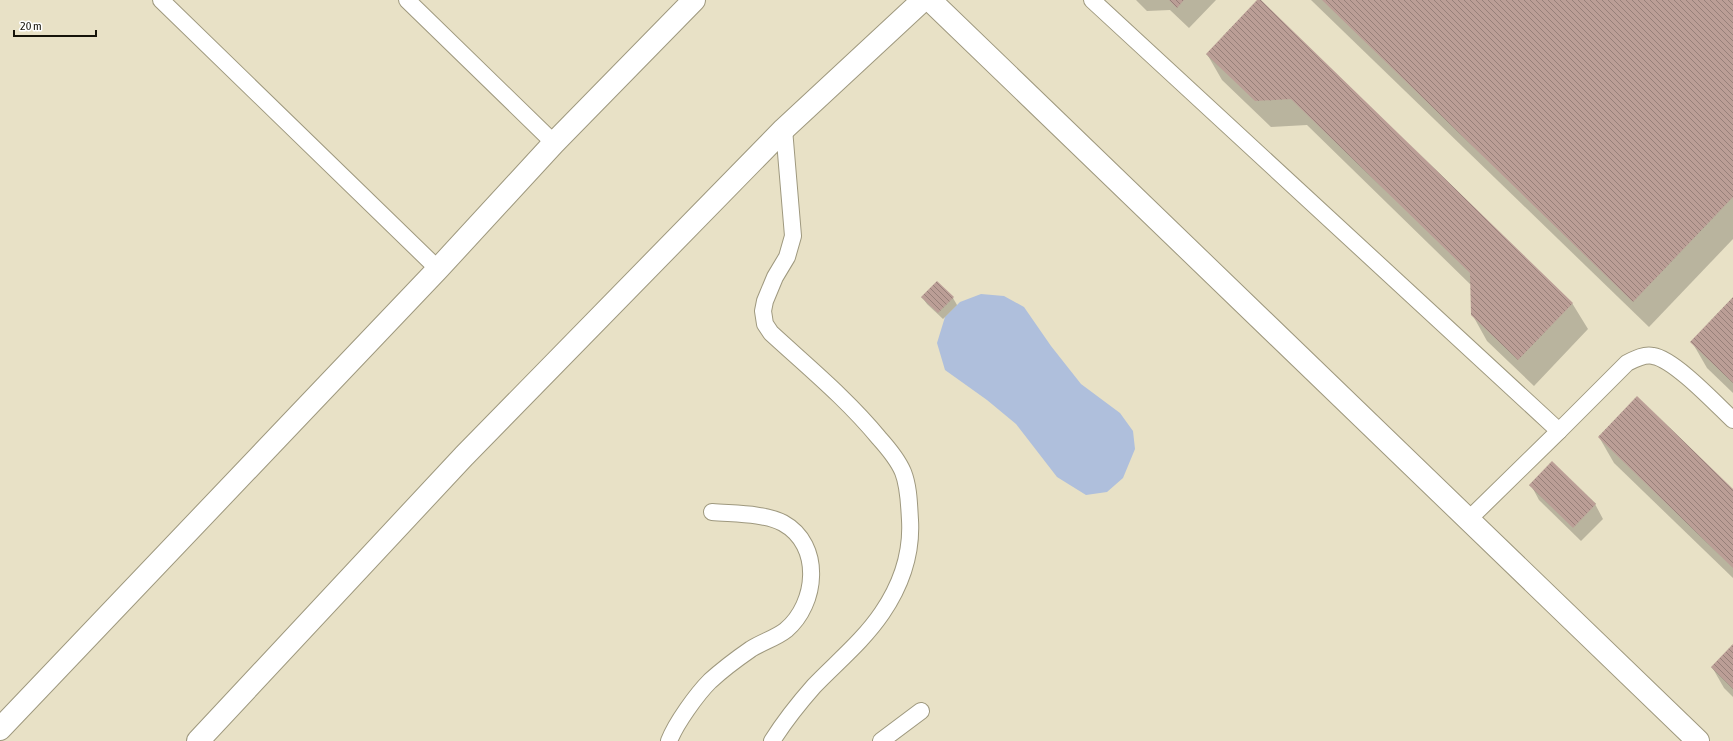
<svg xmlns="http://www.w3.org/2000/svg" width="1733" height="741" font-family="'Asap Condensed',sans-serif">
	<style>
		.water { fill: #afbfdc }
		.shadow { fill: #0003 }
		.building { fill: url(#building-back-hatch) }
		.lines { fill: none; stroke-linecap: round; stroke-linejoin: round }
		.lane-casing { stroke: #9e987e; stroke-width: 18 }
		.street-casing { stroke: #9e987e; stroke-width: 24 }
		.lane { stroke: #fff; stroke-width: 16 }
		.street { stroke: #fff; stroke-width: 22 }
	</style>
	<defs>
		<pattern id="building-back-hatch" width="6" height="6" patternUnits="userSpaceOnUse"><rect width="6" height="6" fill="#bb9e96"/><path d="M-1 5l2 2M0 0l6 6M5-1l2 2" fill="none" stroke="#978079"/></pattern>
	</defs>
	<rect width="100%" height="100%" fill="#e8e1c6"/>
	<path class="water" d="M 981,294 L 1004,296 L 1024,307 L 1051,346 L 1081,384 L 1120,413 L 1133,431 L 1135,449 L 1123,478 L 1107,492 L 1086,495 L 1057,477 L 1016,424 L 987,400 L 945,370 L 937,343 L 945,317 L 960,302 Z"/>
	<g class="shadow">
		<path d="M 1136,0 L 1216,0 L 1189,28 L 1170,10 L 1147,11 Z"/>
		<path d="M 1259,0 L 1572,303 L 1588,329 L 1534,386 L 1487,341 L 1472,314 L 1471,285 L 1307,125 L 1271,127 L 1222,80 L 1207,54 Z"/>
		<path d="M 1311,0 L 1733,0 L 1733,239 L 1649,327 Z"/>
		<path d="M 922,297 L 953,298 L 957,305 L 943,319 L 927,304 Z"/>
		<path d="M 1733,299 L 1733,393 L 1707,368 L 1692,342 Z"/>
		<path d="M 1599,437 L 1733,491 L 1733,578 L 1614,463 Z"/>
		<path d="M 1531,485 L 1595,504 L 1603,519 L 1581,541 L 1539,500 Z"/>
		<path d="M 1733,645 L 1733,697 L 1724,688 L 1712,667 Z"/>
	</g>
	<g class="building">
		<path d="M 1169,0 L 1184,0 L 1177,8 Z"/>
		<path d="M 1257,0 L 1261,0 L 1573,303 L 1518,360 L 1471,315 L 1470,273 L 1291,99 L 1255,101 L 1206,54 Z"/>
		<path d="M 1322,0 L 1733,0 L 1733,197 L 1633,302 Z"/>
		<path d="M 937,281 L 954,297 L 938,313 L 921,297 Z"/>
		<path d="M 1733,297 L 1733,383 L 1690,342 Z"/>
		<path d="M 1637,396 L 1733,489 L 1733,568 L 1598,437 Z"/>
		<path d="M 1552,461 L 1596,504 L 1573,528 L 1529,485 Z"/>
		<path d="M 1733,644 L 1733,689 L 1711,667 Z"/>
	</g>
	<g class="lines">
		<g class="lane-casing">
			<g id="lane">
				<path d="M 161,0 L 438,269"/>
				<path d="M 407,0 L 554,143"/>
				<path d="M 1092,0 L 1559,431 L 1469,519"/>
				<path d="M 1559,431 L 1627,363 C 1635,359 1644,354 1653,356 C 1674,359 1716,404 1733,420"/>
				<path d="M 669,741 C 676,723 697,694 710,681 C 722,670 738,658 751,649 C 762,642 776,638 786,630 C 817,604 823,545 783,523 C 764,513 733,514 712,512"/>
				<path d="M 772,741 C 784,722 799,703 814,686 C 837,662 863,641 882,613 C 901,585 912,554 910,520 C 909,505 909,487 903,472 C 898,460 888,448 879,438 C 847,399 808,367 771,333 L 765,324 L 763,311 L 765,301 L 775,277 L 787,257 L 793,236 L 784,129"/>
				<path d="M 881,741 L 921,711"/>
			</g>
		</g>
		<g class="street-casing">
			<g id="street">
				<path d="M 930,0 L 1698,741"/>
				<path d="M 0,729 L 438,269 L 554,143 L 694,0"/>
				<path d="M 198,741 L 464,456 L 784,129 L 923,0"/>
			</g>
		</g>
		<use href="#lane" class="lane"/>
		<use href="#street" class="street"/>
	</g>
	<path d="M14 30v6h82v-6" fill="none" stroke="#151309" stroke-width="2"/>
	<text x="20" y="30" font-size="12" fill="#151309" stroke="#ffffff" stroke-width="3" paint-order="stroke">20 m</text>
</svg>
